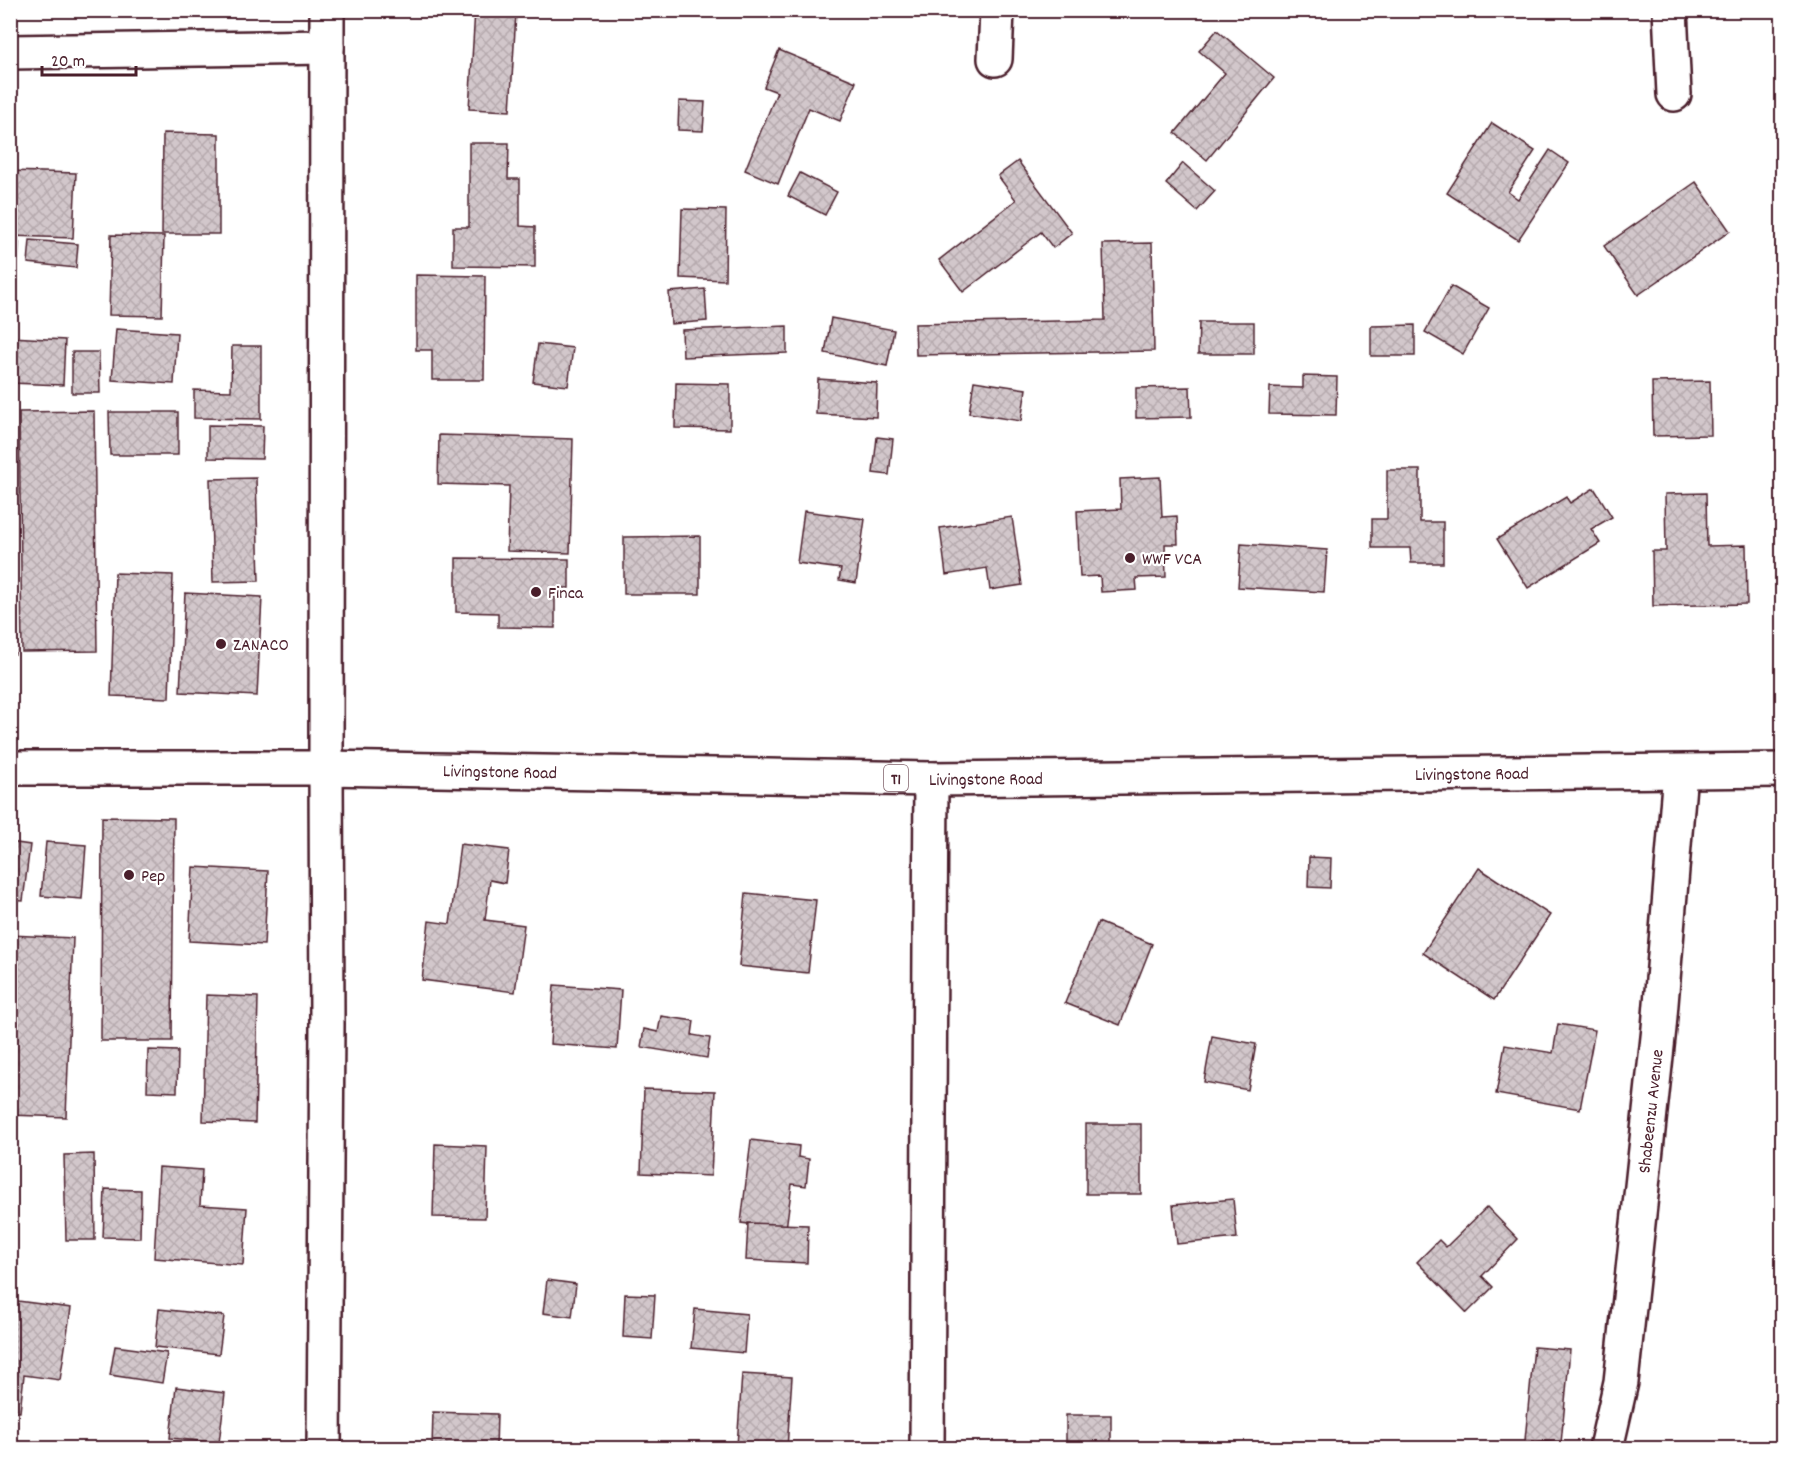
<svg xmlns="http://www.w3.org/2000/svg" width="1793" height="1459" font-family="Dekko,sans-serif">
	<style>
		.building { fill: url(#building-cross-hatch); stroke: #4a1f2b; stroke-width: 1.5 }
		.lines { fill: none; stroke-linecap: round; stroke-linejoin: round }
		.minor-casing { stroke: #4a1f2b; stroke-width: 38 }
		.trunk-casing { stroke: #4a1f2b; stroke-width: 38 }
		.minor { stroke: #fff; stroke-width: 33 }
		.trunk { stroke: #fff; stroke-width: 33 }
		.poi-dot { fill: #4a1f2b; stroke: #fff; stroke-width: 2 }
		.labels { text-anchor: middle; stroke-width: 4.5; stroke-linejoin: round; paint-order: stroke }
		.shield { fill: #fff; stroke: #80626b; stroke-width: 1.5 }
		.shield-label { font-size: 16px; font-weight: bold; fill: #4a1f2b }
		.poi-label { font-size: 18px; fill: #4a1f2b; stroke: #fff; text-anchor: start }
		.street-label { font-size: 18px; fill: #4a1f2b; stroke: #fff }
	</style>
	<defs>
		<pattern id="building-cross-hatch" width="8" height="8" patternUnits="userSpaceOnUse" patternTransform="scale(1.5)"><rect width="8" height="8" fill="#d2c7cb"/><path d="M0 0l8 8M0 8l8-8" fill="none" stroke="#b6aaae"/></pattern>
	</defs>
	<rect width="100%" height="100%" fill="#fff"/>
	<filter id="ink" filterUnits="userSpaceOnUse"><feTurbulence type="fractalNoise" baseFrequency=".0167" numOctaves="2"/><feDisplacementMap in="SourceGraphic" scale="12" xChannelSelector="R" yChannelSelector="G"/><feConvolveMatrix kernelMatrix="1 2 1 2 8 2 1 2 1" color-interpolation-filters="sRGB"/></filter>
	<g filter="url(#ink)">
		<g class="building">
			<path d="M 475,10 L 516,13 L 510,111 L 469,109 Z"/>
			<path d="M 1217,30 L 1274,78 L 1207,160 L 1175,133 L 1225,73 L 1199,51 Z"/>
			<path d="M 779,50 L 856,82 L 840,121 L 809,108 L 778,184 L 745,170 L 777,92 L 764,87 Z"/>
			<path d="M 679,101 L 705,102 L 703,131 L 678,130 Z"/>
			<path d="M 1492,123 L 1535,151 L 1508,192 L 1518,199 L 1550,150 L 1569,163 L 1518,240 L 1447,193 Z"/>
			<path d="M 163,133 L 219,134 L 219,234 L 162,234 Z"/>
			<path d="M 469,143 L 509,143 L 508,179 L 520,179 L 520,226 L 535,227 L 535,267 L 453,266 L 453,227 L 469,227 Z"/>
			<path d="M 1018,161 L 1072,233 L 1053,248 L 1041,232 L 963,292 L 939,260 L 1016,200 L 998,176 Z"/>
			<path d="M 1183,163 L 1215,191 L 1197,211 L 1166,184 Z"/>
			<path d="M 10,171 L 76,173 L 73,238 L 10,236 Z"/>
			<path d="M 800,173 L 837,192 L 825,215 L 788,196 Z"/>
			<path d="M 1696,182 L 1730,231 L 1638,295 L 1604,246 Z"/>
			<path d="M 682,209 L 726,210 L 725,280 L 680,278 Z"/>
			<path d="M 111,235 L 164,236 L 162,316 L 109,315 Z"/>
			<path d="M 30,240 L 78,244 L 76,268 L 28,263 Z"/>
			<path d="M 10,242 L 19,242 L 16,308 L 10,308 Z"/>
			<path d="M 1152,243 L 1154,351 L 916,355 L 915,324 L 1105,320 L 1103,244 Z"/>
			<path d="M 416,275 L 485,276 L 484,380 L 432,380 L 432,350 L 416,350 Z"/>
			<path d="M 1451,286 L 1489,308 L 1463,354 L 1425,332 Z"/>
			<path d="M 705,289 L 707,321 L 671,324 L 669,292 Z"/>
			<path d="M 831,318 L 894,330 L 887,366 L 825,353 Z"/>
			<path d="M 1199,322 L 1254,322 L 1254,354 L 1198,354 Z"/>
			<path d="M 1415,325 L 1415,356 L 1371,356 L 1371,326 Z"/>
			<path d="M 787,326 L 787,353 L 683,357 L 682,330 Z"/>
			<path d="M 116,329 L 177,333 L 174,384 L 112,380 Z"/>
			<path d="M 11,337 L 65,340 L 63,385 L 10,383 Z"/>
			<path d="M 538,344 L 573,348 L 568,386 L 533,382 Z"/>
			<path d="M 232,346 L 261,346 L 261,419 L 194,418 L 194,390 L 231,391 Z"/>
			<path d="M 72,352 L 99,352 L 100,393 L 72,393 Z"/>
			<path d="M 1303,376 L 1337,377 L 1336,415 L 1269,414 L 1270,387 L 1303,388 Z"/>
			<path d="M 818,379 L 877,383 L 876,417 L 816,414 Z"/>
			<path d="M 974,381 L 1026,389 L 1021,421 L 969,413 Z"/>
			<path d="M 1710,381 L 1711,435 L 1653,436 L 1652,382 Z"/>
			<path d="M 676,383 L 730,384 L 730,429 L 675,428 Z"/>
			<path d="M 1190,387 L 1191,417 L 1136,418 L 1136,388 Z"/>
			<path d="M 94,411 L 97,651 L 22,652 L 19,412 Z"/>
			<path d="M 109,412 L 178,412 L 178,455 L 110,455 Z"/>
			<path d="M 10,416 L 14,416 L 15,654 L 10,654 Z"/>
			<path d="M 208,425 L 263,426 L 262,459 L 208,458 Z"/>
			<path d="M 439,435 L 573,439 L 570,553 L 507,551 L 509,486 L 438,484 Z"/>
			<path d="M 877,437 L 893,439 L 889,475 L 873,473 Z"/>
			<path d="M 1387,470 L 1420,470 L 1420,522 L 1443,522 L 1443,563 L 1411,563 L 1410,548 L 1372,548 L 1372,519 L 1387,519 Z"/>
			<path d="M 1160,477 L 1162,517 L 1177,516 L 1178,544 L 1165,544 L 1166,577 L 1136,578 L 1137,590 L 1101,592 L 1100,576 L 1080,577 L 1077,511 L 1121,509 L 1120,479 Z"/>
			<path d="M 256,478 L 259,581 L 213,582 L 210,479 Z"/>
			<path d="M 1594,488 L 1612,517 L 1591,529 L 1600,543 L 1528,588 L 1497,539 L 1566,497 L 1570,503 Z"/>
			<path d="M 1706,493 L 1707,546 L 1746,545 L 1747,604 L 1653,606 L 1652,551 L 1666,551 L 1665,494 Z"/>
			<path d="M 804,511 L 865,519 L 856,583 L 839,580 L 841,569 L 797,563 Z"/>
			<path d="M 1012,517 L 1022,585 L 990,590 L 987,568 L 946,575 L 940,528 Z"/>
			<path d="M 700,536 L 700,594 L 624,594 L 624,537 Z"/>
			<path d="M 1241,544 L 1327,550 L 1324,592 L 1238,587 Z"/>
			<path d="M 456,558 L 569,559 L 569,588 L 555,588 L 555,628 L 498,627 L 498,613 L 456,612 Z"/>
			<path d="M 115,573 L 173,575 L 169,698 L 111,696 Z"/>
			<path d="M 185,593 L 262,597 L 257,696 L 180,692 Z"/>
			<path d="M 102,817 L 174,818 L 172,1041 L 101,1041 Z"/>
			<path d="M 10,842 L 30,845 L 23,901 L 10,900 Z"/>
			<path d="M 46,842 L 86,845 L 82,899 L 41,896 Z"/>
			<path d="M 460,844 L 509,850 L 505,883 L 490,880 L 485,920 L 524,925 L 515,992 L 422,980 L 429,921 L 450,924 Z"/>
			<path d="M 1309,857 L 1331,858 L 1330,888 L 1308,887 Z"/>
			<path d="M 193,867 L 268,871 L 264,945 L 189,941 Z"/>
			<path d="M 1479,868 L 1550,915 L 1494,1000 L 1423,953 Z"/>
			<path d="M 746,893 L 816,900 L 808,973 L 739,966 Z"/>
			<path d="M 1098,922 L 1152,944 L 1120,1025 L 1065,1003 Z"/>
			<path d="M 10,935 L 73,938 L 66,1117 L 10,1115 Z"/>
			<path d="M 554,985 L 621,990 L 617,1049 L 550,1044 Z"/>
			<path d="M 206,995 L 258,997 L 255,1123 L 203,1121 Z"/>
			<path d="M 661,1016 L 694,1021 L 692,1035 L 710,1038 L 707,1058 L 641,1047 L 644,1029 L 658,1032 Z"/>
			<path d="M 1558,1024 L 1595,1030 L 1580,1109 L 1496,1094 L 1505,1045 L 1553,1053 Z"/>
			<path d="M 1212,1036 L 1256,1044 L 1248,1090 L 1204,1082 Z"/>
			<path d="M 148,1050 L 178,1051 L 177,1092 L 147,1091 Z"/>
			<path d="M 644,1089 L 715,1091 L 711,1176 L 641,1173 Z"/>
			<rect x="1086" y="1124" width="55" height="70"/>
			<path d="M 751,1140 L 799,1146 L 798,1157 L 809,1159 L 806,1186 L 792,1184 L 786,1229 L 741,1223 Z"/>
			<path d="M 435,1144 L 487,1146 L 485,1218 L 433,1217 Z"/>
			<path d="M 94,1154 L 95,1240 L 66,1240 L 64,1155 Z"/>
			<path d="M 159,1167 L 202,1170 L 200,1205 L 247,1208 L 243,1265 L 154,1258 Z"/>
			<path d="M 105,1189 L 141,1190 L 140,1238 L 103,1237 Z"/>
			<path d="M 1233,1199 L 1237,1238 L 1177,1244 L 1173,1205 Z"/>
			<path d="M 1487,1207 L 1518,1239 L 1482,1276 L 1493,1287 L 1467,1313 L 1417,1262 L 1439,1240 L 1446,1247 Z"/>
			<path d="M 748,1223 L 808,1225 L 807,1263 L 746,1260 Z"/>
			<path d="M 547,1280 L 576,1284 L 572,1317 L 543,1313 Z"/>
			<path d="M 625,1294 L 655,1295 L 652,1339 L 623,1337 Z"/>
			<path d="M 10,1300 L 71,1308 L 60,1380 L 24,1375 L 20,1412 L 10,1411 Z"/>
			<path d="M 159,1309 L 224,1316 L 219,1354 L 155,1347 Z"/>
			<path d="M 695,1309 L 747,1314 L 744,1353 L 691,1348 Z"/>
			<path d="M 115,1346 L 167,1353 L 162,1383 L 110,1375 Z"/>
			<path d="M 1534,1347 L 1570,1350 L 1561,1443 L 1525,1440 Z"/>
			<path d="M 742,1374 L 792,1377 L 787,1448 L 737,1446 Z"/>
			<path d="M 176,1387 L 225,1393 L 219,1443 L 170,1438 Z"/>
			<path d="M 433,1412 L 497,1414 L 496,1448 L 432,1448 Z"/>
			<rect x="1066" y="1415" width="45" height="33"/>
		</g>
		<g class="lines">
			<g class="minor-casing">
				<g id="minor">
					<path d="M 1670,10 L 1674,94"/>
					<path d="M 10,52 L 327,47"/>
					<path d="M 995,59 L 997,10"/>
					<path d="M 324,1448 L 327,1024 L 326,768 L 327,10"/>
					<path d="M 927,1448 L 931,779"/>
					<path id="s1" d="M 1606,1448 L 1621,1382 L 1659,1028 L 1680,772"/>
				</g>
			</g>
			<g class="trunk-casing">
				<g id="trunk">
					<path id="s2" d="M 10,768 L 326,768 L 931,779 L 1782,770"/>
				</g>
			</g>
			<use href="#minor" class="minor"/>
			<use href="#trunk" class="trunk"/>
		</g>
	</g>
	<g class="poi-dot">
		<circle cx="1130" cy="558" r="6"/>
		<circle cx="536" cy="592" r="6"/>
		<circle cx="221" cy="644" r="6"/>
		<circle cx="129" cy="875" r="6"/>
	</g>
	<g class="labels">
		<rect class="shield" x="884" y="765" width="24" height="26" rx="4.5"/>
		<g class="shield-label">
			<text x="896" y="784">T1</text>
		</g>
		<g class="poi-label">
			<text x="1142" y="564">WWF VCA</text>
			<text x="548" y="598">Finca</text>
			<text x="233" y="650">ZANACO</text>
			<text x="141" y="881">Pep</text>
		</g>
		<g class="street-label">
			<text dy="6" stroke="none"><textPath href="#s2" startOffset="490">Livingstone Road</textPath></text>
			<text dy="6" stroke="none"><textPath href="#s2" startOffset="1462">Livingstone Road</textPath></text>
			<text dy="6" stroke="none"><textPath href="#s2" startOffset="976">Livingstone Road</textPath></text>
			<text dy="6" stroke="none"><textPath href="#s1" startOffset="340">Shabeenzu Avenue</textPath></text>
		</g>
	</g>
	<rect width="1793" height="1459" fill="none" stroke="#fff" stroke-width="36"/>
	<rect x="18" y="18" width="1757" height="1423" fill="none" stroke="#4a1f2b" stroke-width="2" filter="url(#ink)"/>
	<path d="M42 66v9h94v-9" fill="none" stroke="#4a1f2b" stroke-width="3"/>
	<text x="51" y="66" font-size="18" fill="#4a1f2b" stroke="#ffffff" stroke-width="4.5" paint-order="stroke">20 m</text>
</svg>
